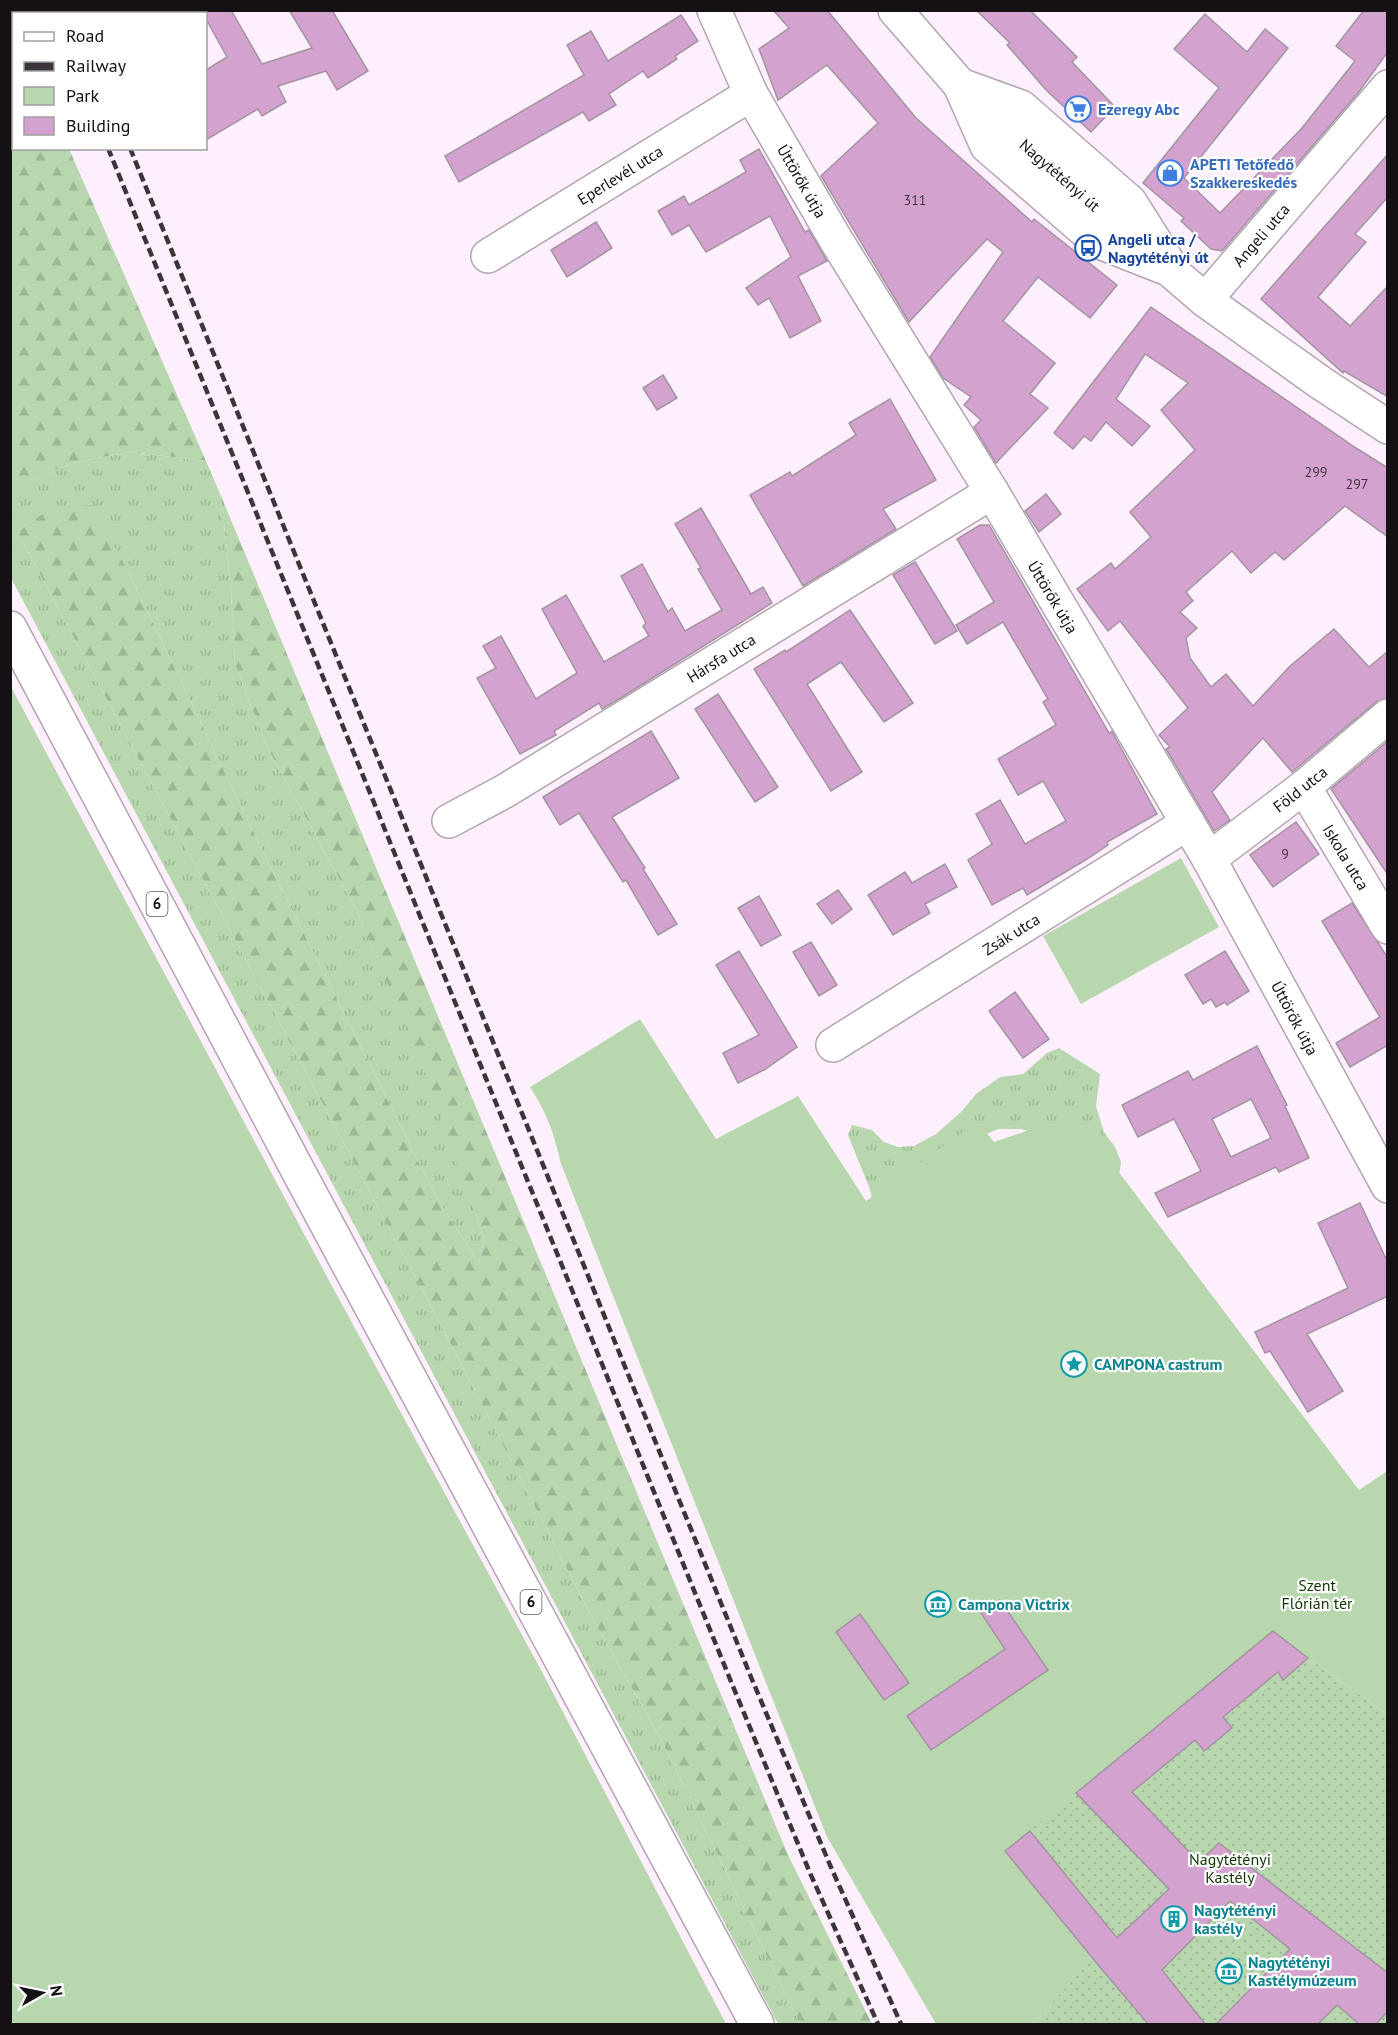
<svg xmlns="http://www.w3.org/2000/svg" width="1398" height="2035" font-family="'PT Sans',sans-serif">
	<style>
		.grass { fill: url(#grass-tufts) }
		.forest { fill: url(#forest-firs) }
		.park { fill: #b8d7af }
		.garden { fill: url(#garden-dots) }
		.building { fill: #d3a2cf; stroke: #a394a1; stroke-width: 1.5; fill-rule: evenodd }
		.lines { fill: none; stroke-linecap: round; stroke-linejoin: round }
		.minor-casing { stroke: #b3a4b2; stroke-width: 36 }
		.major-casing { stroke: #b3a4b2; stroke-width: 36 }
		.minor { stroke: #fff; stroke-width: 33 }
		.major { stroke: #fff; stroke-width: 33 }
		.rail { stroke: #3b343a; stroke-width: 4.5; stroke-dasharray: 9 4.5; stroke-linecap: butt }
		.labels { text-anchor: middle; stroke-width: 4.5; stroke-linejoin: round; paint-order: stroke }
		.number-label { font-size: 14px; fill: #443443 }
		.shield { fill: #fff; stroke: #5b585a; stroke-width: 1.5 }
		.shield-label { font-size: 15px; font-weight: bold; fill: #151014 }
		.shop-label { font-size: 16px; font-weight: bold; fill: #366cbe; stroke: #fff; text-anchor: start }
		.street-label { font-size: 16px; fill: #151014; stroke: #fff }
		.transit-label { font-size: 16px; font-weight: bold; fill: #164399; stroke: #fff; text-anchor: start }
		.culture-label { font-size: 16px; font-weight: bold; fill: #0d838f; stroke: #fff; text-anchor: start }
		.park-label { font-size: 16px; fill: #103701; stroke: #fff }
	</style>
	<defs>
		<pattern id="grass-tufts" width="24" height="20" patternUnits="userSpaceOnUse" patternTransform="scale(1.5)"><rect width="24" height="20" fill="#b8d7af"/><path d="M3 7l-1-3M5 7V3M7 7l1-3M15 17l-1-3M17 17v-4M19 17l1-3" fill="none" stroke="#9db896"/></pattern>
		<pattern id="forest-firs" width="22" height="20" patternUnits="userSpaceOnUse" patternTransform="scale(1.5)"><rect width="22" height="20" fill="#b8d7af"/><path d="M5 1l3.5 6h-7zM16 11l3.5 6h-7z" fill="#9db896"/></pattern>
		<pattern id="garden-dots" width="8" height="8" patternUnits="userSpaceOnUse" patternTransform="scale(1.5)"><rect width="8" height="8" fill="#b8d7af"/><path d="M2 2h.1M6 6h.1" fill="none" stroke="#9db896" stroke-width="1.8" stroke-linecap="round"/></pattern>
	</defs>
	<rect width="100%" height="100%" fill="#fdf0fc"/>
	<g class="grass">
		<path d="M 130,452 L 206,461 L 221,496 L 231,588 L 235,664 L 267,747 L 356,909 L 426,1072 L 484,1238 L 479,1263 L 437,1199 L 261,848 L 129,573 L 55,507 L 17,531 L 452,1346 L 596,1625 L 662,1741 L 800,2024 L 778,2024 L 11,578 L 10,491 L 71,463 Z"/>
		<path d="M 1059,1048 L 1100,1074 L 1096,1106 L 1104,1132 L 1115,1147 L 1121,1162 L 1117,1191 L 1041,1134 L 1021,1129 L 998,1129 L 975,1139 L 877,1216 L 869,1187 L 848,1135 L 852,1125 L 872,1130 L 884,1142 L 898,1147 L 914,1146 L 936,1134 L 961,1112 L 976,1094 L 1000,1077 L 1023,1074 L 1047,1053 Z"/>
	</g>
	<g class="forest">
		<path d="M 10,14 L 14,21 L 14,148 L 69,149 L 206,461 L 130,452 L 71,463 L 11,491 Z"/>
		<path d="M 221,496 L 788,1855 L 872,2024 L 800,2024 L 662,1741 L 596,1625 L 452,1346 L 17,531 L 55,506 L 92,505 L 129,573 L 261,848 L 437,1199 L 479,1263 L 484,1238 L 425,1072 L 356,909 L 267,747 L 235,664 L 231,588 Z"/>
	</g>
	<g class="park">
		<path d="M 10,685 L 332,1286 L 541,1670 L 726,2024 L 11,2024 Z"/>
		<path d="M 1181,858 L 1219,927 L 1081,1004 L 1043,936 Z"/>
		<path d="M 640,1019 L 716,1139 L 798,1096 L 866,1201 L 978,1122 L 994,1142 L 1075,1114 L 1359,1490 L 1387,1471 L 1387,1714 L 1308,1658 L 1006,1851 L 1093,1960 L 1032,2024 L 936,2024 L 827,1837 L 561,1164 C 553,1130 548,1116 530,1087 Z"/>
	</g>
	<path class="garden" d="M 1273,1631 L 1308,1658 L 1387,1714 L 1387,2024 L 1032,2024 L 1093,1959 L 1005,1851 Z"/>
	<g class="building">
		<path d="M 204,10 L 231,10 L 262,64 L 312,48 L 289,10 L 332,10 L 368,71 L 337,90 L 326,71 L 278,86 L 286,102 L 262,116 L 258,109 L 206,140 L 206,70 L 227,57 L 206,19 Z"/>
		<path d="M 773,10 L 827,10 L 916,118 L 1032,222 L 1034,219 L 1117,285 L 1090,318 L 1038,277 L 1003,321 L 1055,363 L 1030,394 L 1048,408 L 996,463 L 974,427 L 981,420 L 964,405 L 971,397 L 943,378 L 930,357 L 1003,252 L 987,239 L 909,322 L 821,176 L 878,123 L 827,65 L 778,100 L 759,49 L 789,28 Z"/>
		<path d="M 976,10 L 1030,10 L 1077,57 L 1072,62 L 1115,107 L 1091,132 L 1046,90 L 1007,45 L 1010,43 Z"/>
		<path d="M 1364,10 L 1388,10 L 1387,53 L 1358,93 L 1222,251 L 1211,249 L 1181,221 L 1184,218 L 1143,183 L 1219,88 L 1174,49 L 1205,14 L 1247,52 L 1265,29 L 1288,48 L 1184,178 L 1220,213 L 1302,128 L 1355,61 L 1336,46 Z"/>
		<path d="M 681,15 L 698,41 L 675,56 L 677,59 L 648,78 L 643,71 L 609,94 L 616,105 L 589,121 L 583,112 L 459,182 L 445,156 L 584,75 L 567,45 L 591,31 L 608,61 Z"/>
		<path d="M 759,149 L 805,232 L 809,230 L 827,261 L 798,276 L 821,321 L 790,338 L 769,298 L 758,305 L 746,288 L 791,257 L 770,216 L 706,252 L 689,225 L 672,235 L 658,211 L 684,196 L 689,205 L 746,172 L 740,160 Z"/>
		<path d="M 1388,154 L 1388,197 L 1355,234 L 1366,242 L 1318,297 L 1350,326 L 1388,286 L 1388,397 L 1344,371 L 1343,373 L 1261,299 Z"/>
		<path d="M 596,222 L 612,248 L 567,277 L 551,250 Z"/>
		<path d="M 1151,307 L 1356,448 L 1388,468 L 1388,537 L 1345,506 L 1284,560 L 1275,552 L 1251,573 L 1232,551 L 1186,592 L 1193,601 L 1180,612 L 1197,628 L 1186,638 L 1190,658 L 1211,687 L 1226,674 L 1253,706 L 1289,667 L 1334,629 L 1369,667 L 1388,651 L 1388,698 L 1376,702 L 1292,772 L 1263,738 L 1212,792 L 1230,820 L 1214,831 L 1172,759 L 1166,749 L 1170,747 L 1159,735 L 1188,708 L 1120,621 L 1108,631 L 1077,589 L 1111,563 L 1115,569 L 1151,537 L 1130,512 L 1195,450 L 1161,410 L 1188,383 L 1145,354 L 1116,399 L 1150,426 L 1132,446 L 1106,422 L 1091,441 L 1084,436 L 1073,449 L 1054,433 Z"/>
		<path d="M 663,375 L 677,398 L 657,410 L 643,388 Z"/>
		<path d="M 890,399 L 936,480 L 883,509 L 896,529 L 803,586 L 750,495 L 790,472 L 792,476 L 856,435 L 849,423 Z"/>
		<path d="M 1046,494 L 1061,514 L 1039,532 L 1025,511 Z"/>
		<path d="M 701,508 L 751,594 L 763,587 L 772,603 L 627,694 L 602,709 L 599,703 L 554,731 L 556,735 L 520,754 L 477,678 L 496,668 L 483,646 L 501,636 L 536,699 L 577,673 L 542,609 L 566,595 L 604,662 L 649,636 L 643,626 L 646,623 L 621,576 L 642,564 L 668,612 L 672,608 L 685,631 L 722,610 L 698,569 L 701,568 L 675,524 Z"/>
		<path d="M 980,525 L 989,525 L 1109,733 L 1112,731 L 1116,739 L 1157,814 L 1107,842 L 1108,845 L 1087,859 L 1027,895 L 1023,888 L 992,905 L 968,860 L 992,844 L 976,814 L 1000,800 L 1025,844 L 1066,821 L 1043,781 L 1018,795 L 998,759 L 1056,725 L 1043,702 L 1048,699 L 1003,622 L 967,644 L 956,625 L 994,602 L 957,539 Z"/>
		<path d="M 915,562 L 957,631 L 935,644 L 893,575 Z"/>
		<path d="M 850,610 L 913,703 L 884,722 L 841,662 L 807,684 L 862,772 L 831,791 L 754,669 L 785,650 L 786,652 Z"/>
		<path d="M 718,694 L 778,787 L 755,802 L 695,709 Z"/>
		<path d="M 651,731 L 679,778 L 612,817 L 645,868 L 643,869 L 677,924 L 658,935 L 626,880 L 623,882 L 579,813 L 560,825 L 543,797 Z"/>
		<path d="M 1388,741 L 1388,875 L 1331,789 Z"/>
		<path d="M 1296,822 L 1319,854 L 1273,887 L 1250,855 Z"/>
		<path d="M 945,864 L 957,887 L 925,904 L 930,913 L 893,935 L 868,895 L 905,872 L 912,883 Z"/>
		<path d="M 838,890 L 852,909 L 832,924 L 817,904 Z"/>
		<path d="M 759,896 L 781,935 L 761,946 L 738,908 Z"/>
		<path d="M 1352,903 L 1388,958 L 1388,1045 L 1350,1067 L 1336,1043 L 1380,1017 L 1322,921 Z"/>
		<path d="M 811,942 L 837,985 L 819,996 L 793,952 Z"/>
		<path d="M 739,951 L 797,1047 L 764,1070 L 738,1083 L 723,1053 L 759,1035 L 716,965 Z"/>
		<path d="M 1225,951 L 1249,991 L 1227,1005 L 1225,1002 L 1216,1007 L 1211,999 L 1203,1004 L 1185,975 Z"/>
		<path d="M 1015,992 L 1049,1039 L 1023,1058 L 989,1011 Z"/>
		<path d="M 1257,1046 L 1287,1105 L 1285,1106 L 1309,1158 L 1279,1172 L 1276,1167 L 1168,1217 L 1155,1193 L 1201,1171 L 1174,1119 L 1138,1137 L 1122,1105 L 1188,1071 L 1193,1080 ZM 1251,1099 L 1271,1138 L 1231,1157 L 1212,1119 Z"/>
		<path d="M 1360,1203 L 1388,1263 L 1388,1296 L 1307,1334 L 1343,1391 L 1308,1412 L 1270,1351 L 1265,1353 L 1255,1332 L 1348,1288 L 1318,1223 Z"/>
		<path d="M 1000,1600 L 1048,1670 L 931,1750 L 907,1716 L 1005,1649 L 981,1613 Z"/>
		<path d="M 860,1614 L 909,1683 L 884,1700 L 836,1632 Z"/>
		<path d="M 1273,1631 L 1308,1658 L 1283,1680 L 1278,1672 L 1223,1717 L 1232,1728 L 1204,1751 L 1195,1740 L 1132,1792 L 1199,1862 L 1219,1843 L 1388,1973 L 1388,2011 L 1375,2025 L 1360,2025 L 1337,2005 L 1317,2025 L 1215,2025 L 1290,1949 L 1230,1901 L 1162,1970 L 1206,2025 L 1149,2025 L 1094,1960 L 1005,1851 L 1030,1831 L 1117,1938 L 1169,1889 L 1076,1793 Z"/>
	</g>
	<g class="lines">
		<g class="minor-casing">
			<g id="minor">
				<path d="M 714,10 L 751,94 L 836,240 L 992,492 L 1209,859 L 1388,1186"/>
				<path d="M 181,14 L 186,10"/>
				<path d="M 960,85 L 987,146 L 1097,241 L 1163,267"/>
				<path d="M 960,85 L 1021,107 L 1130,202 L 1171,267"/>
				<path d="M 488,256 L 751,94"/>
				<path d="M 1205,300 L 1388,87"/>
				<path d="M 1304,787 L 1388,927"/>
				<path d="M 449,821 L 505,791 L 992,492"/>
				<path d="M 1209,859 L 1304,787 L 1388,716"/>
				<path d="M 833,1045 L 1188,823"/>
			</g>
		</g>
		<g class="major-casing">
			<g id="major">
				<path d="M 895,10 L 960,85 L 1025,146 L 1205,300 L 1321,383 L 1388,427"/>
				<path d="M 10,628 L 303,1180 L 757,2024"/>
			</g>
		</g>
		<use href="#minor" class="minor"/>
		<use href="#major" class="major"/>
		<g class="rail">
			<path d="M 52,10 L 53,14"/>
			<path d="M 74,10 L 76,14"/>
			<path d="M 108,148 L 732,1684 L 810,1873 L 878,2024"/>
			<path d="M 130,148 L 751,1677 L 830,1865 L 901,2024"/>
		</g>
	</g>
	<defs>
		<g id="supermarket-ring" transform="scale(1.35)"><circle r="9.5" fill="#fff" stroke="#3f7fe0" stroke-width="1.5"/><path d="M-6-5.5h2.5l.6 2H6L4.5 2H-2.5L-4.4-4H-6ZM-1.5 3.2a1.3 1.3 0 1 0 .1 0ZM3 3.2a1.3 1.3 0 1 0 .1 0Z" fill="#3f7fe0"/></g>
		<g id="shop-ring" transform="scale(1.35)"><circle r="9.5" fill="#fff" stroke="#3f7fe0" stroke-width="1.5"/><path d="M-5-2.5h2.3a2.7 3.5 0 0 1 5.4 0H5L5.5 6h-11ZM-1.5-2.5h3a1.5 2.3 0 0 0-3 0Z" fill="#3f7fe0"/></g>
		<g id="bus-ring" transform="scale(1.35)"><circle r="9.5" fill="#fff" stroke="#1a4fb4" stroke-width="1.5"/><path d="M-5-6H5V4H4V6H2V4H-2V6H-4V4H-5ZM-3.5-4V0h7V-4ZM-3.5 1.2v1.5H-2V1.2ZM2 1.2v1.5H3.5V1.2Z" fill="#1a4fb4"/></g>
		<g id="sight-ring" transform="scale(1.35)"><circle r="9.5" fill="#fff" stroke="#0f9aa8" stroke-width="1.5"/><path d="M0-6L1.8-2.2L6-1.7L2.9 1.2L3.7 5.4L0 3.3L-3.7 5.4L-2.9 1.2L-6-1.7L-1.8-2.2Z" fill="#0f9aa8"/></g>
		<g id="museum-ring" transform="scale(1.35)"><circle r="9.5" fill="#fff" stroke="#0f9aa8" stroke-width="1.5"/><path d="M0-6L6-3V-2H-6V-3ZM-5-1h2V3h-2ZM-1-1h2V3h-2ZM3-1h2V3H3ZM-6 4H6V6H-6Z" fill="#0f9aa8"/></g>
		<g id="building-ring" transform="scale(1.35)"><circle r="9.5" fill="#fff" stroke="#0f9aa8" stroke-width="1.5"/><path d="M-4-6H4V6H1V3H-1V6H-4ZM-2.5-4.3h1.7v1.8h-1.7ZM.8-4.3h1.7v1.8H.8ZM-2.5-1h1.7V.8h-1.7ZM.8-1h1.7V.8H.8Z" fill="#0f9aa8"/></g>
	</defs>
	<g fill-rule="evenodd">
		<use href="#supermarket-ring" x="1078" y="109"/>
		<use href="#shop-ring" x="1170" y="173"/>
		<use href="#bus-ring" x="1088" y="248"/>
		<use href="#sight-ring" x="1074" y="1364"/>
		<use href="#museum-ring" x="938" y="1604"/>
		<use href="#building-ring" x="1174" y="1919"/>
		<use href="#museum-ring" x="1229" y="1971"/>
	</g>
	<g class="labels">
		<g class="number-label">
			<text x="915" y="205">311</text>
			<text x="1316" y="477">299</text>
			<text x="1357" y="489">297</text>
			<text x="1285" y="859">9</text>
		</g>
		<g class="shield">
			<rect x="146.5" y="892" width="21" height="24" rx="4.5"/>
			<rect x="520.5" y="1590" width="21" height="24" rx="4.5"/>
		</g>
		<g class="shield-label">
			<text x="157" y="909">6</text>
			<text x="531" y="1607">6</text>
		</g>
		<g class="shop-label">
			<text x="1098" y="115">Ezeregy Abc</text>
			<text x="1190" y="170">APETI Tetőfedő<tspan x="1190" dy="18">Szakkereskedés</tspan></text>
		</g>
		<g class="street-label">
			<text transform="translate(620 175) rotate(-32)" y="6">Eperlevél utca</text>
			<text transform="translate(1060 175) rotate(41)" y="6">Nagytétényi út</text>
			<text transform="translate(802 181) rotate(60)" y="6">Úttörők útja</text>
			<text transform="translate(1261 235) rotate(-49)" y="6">Angeli utca</text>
			<text transform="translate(1053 597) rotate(59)" y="6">Úttörők útja</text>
			<text transform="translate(721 658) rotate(-32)" y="6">Hársfa utca</text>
			<text transform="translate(1300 789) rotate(-38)" y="6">Föld utca</text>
			<text transform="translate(1346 857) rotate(59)" y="6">Iskola utca</text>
			<text transform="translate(1011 934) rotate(-32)" y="6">Zsák utca</text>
			<text transform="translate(1295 1018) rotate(62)" y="6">Úttörők útja</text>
		</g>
		<g class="transit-label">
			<text x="1108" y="245">Angeli utca /<tspan x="1108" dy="18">Nagytétényi út</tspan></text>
		</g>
		<g class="culture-label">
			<text x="1094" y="1370">CAMPONA castrum</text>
			<text x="958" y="1610">Campona Victrix</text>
			<text x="1194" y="1916">Nagytétényi<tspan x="1194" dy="18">kastély</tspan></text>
			<text x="1248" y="1968">Nagytétényi<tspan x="1248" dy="18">Kastélymúzeum</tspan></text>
		</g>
		<g class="park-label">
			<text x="1317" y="1591">Szent<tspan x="1317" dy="18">Flórián tér</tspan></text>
			<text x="1230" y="1865">Nagytétényi<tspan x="1230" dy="18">Kastély</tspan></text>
		</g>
	</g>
	<rect width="1398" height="2035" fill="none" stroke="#151014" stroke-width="24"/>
	<rect x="12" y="12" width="195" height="138" fill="#ffffff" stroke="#a19fa1" stroke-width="1.5"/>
	<rect x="24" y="32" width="30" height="9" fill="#ffffff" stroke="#a19fa1" stroke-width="1.5"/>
	<text x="66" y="42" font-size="18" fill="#151014">Road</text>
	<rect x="24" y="62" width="30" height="9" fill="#3b343a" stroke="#a19fa1" stroke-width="1.5"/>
	<text x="66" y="72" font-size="18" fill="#151014">Railway</text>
	<rect x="24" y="87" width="30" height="18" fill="#b8d7af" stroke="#a19fa1" stroke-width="1.5"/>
	<text x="66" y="102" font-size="18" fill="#151014">Park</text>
	<rect x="24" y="117" width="30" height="18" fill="#d3a2cf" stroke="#a19fa1" stroke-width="1.5"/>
	<text x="66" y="132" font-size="18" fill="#151014">Building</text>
	<g transform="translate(42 1993) rotate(81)" stroke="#ffffff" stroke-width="4.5" paint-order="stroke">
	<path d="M0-4.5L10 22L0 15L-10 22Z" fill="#151014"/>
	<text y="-9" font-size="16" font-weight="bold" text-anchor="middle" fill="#151014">N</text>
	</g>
</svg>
